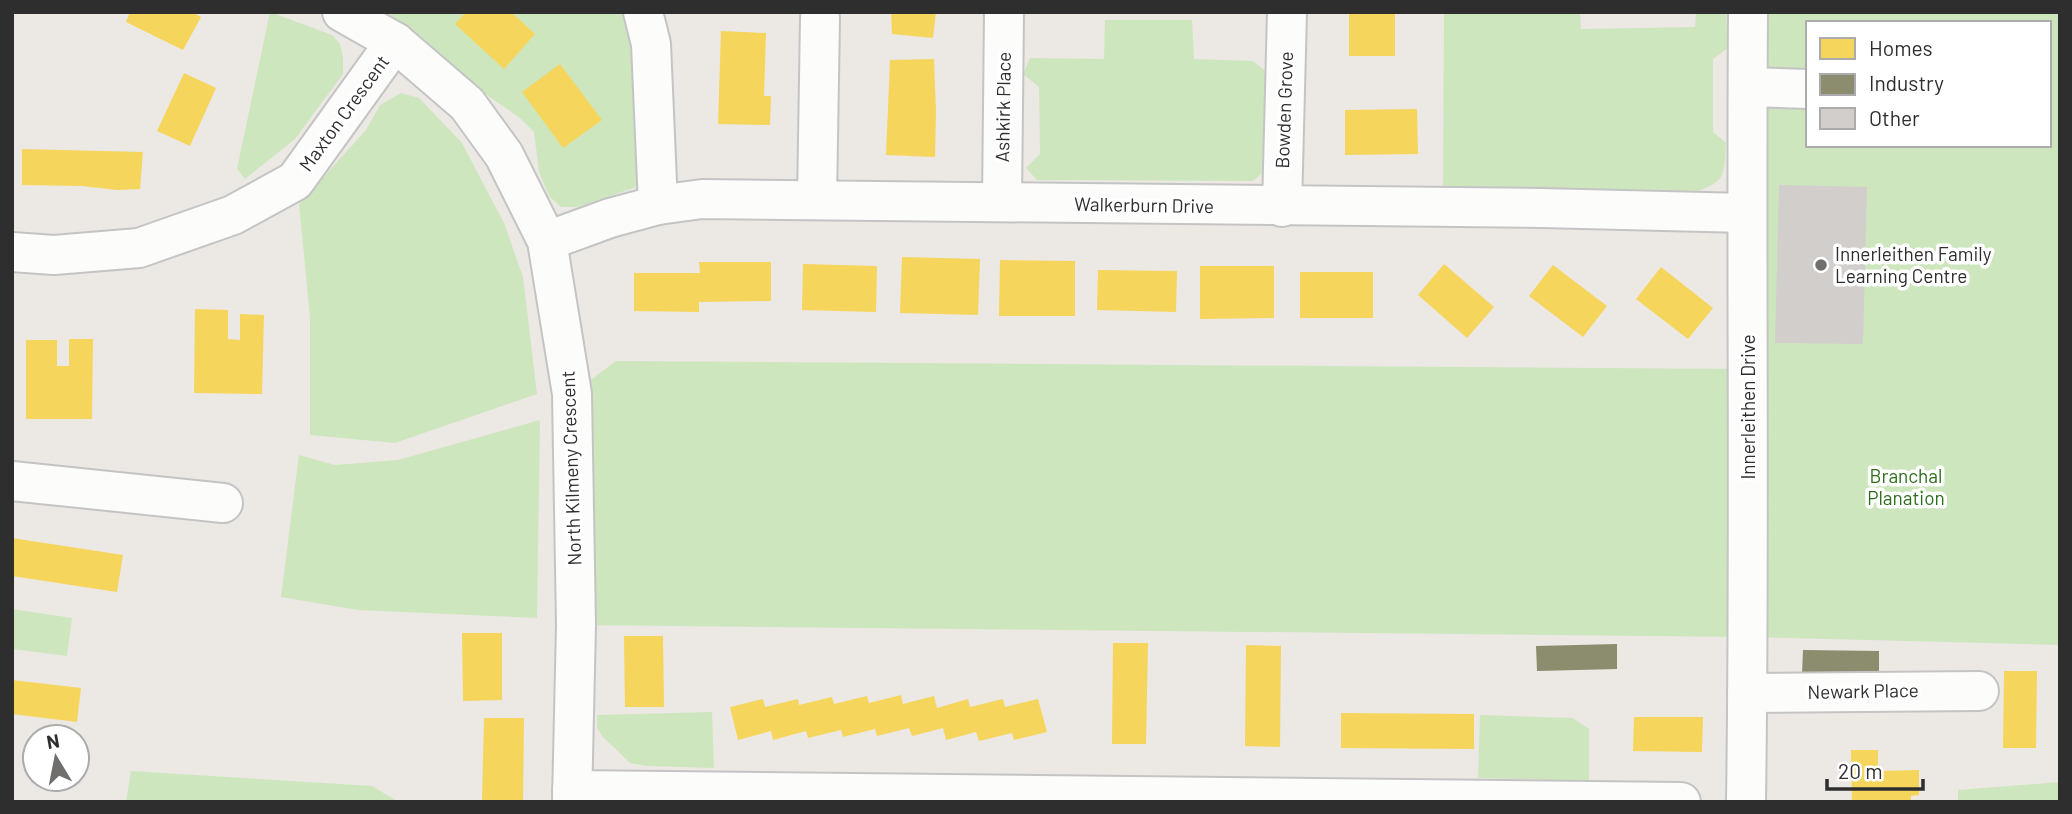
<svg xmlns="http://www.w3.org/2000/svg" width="2072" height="814" font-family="Barlow,sans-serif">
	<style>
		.green { fill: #cee6be; fill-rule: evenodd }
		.homes { fill: #f6d55c }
		.industry { fill: #8c8c6e }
		.building { fill: #d1cecb }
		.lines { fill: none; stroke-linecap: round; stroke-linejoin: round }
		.minor-casing { stroke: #c5c4c5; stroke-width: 42 }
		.minor { stroke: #fcfcfb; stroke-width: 38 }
		.poi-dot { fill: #706f6e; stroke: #fff; stroke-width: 2.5 }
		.labels { text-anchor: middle; stroke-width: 7; stroke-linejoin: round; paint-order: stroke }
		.street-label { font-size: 19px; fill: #2e2e2e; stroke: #fff }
		.poi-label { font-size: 19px; fill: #2e2e2e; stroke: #fff; text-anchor: start }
		.park-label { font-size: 19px; fill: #2c6e1b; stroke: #fff }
	</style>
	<rect width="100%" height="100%" fill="#ece8e4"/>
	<g class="green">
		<path d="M 270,12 L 332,35 L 340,44 L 343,58 L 343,74 L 295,139 L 245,179 L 237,169 Z"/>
		<path d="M 386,12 L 642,12 L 645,184 L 578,207 L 561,207 L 549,196 L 539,172 L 534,132 L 520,118 L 481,91 L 416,32 Z"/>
		<path d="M 1444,12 L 1580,12 L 1581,29 L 1695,27 L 1696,12 L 1726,12 L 1728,48 L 1713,59 L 1713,132 L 1726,143 C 1724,180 1725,182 1689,194 L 1443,190 Z"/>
		<path d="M 1767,12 L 2060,12 L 2060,645 L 1748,637 L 576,625 L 572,394 L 616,361 L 1748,369 L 1766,333 L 1768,192 ZM 1808,23 L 2049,23 L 2049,145 L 1808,145 Z"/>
		<path d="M 1105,20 L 1192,20 L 1194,59 L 1253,61 L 1268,73 L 1268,168 L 1253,181 L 1037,180 L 1026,168 L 1040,154 L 1039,87 L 1023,74 L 1030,58 L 1104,59 Z"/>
		<path d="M 401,93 L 419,98 L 462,143 L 504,223 L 523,277 L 537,394 L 395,443 L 310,435 L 310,317 L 299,204 L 366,130 L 380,105 Z"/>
		<path d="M 540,420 L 537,618 L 358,610 L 281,597 L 299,455 L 335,465 L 398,460 Z"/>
		<path d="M 12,609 L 72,618 L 67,656 L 12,649 Z"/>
		<path d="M 712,712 L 714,768 L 647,766 L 630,763 L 602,736 L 597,727 L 597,715 Z"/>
		<path d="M 1480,715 L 1573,718 L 1589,729 L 1589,781 L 1478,778 Z"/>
		<path d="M 131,771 L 372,786 L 397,801 L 126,802 Z"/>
		<path d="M 2060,782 L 2060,802 L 1958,802 L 1958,790 Z"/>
	</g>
	<g class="homes">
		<path d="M 130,12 L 192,12 L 201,17 L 183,50 L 126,22 Z"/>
		<path d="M 466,12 L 511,12 L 535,34 L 504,69 L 455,24 Z"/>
		<path d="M 891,12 L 936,12 L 933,38 L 892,34 Z"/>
		<rect x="1349" y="12" width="46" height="44"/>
		<path d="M 721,31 L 766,33 L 764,96 L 771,96 L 770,125 L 718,124 Z"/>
		<path d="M 934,59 L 936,111 L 935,157 L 886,155 L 890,60 Z"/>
		<path d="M 560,64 L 602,120 L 563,148 L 522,92 Z"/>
		<path d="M 184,73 L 216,88 L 190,146 L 157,131 Z"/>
		<path d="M 1417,109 L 1418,154 L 1345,155 L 1345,110 Z"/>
		<path d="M 22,149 L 143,152 L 140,189 L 117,190 L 82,186 L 22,185 Z"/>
		<path d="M 902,257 L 980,259 L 978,315 L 900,313 Z"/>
		<path d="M 1000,260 L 1075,261 L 1075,316 L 999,316 Z"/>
		<path d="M 699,262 L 771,262 L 771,301 L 699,302 L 699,312 L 634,311 L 634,273 L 700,273 Z"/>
		<path d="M 803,264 L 877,266 L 876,312 L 802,310 Z"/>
		<path d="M 1444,264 L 1494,307 L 1467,338 L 1418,295 Z"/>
		<path d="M 1553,265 L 1607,306 L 1583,337 L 1529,296 Z"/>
		<path d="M 1200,266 L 1274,266 L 1274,318 L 1200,319 Z"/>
		<path d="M 1661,267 L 1713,308 L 1688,339 L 1636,299 Z"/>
		<path d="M 1098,270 L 1177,271 L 1176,312 L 1097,310 Z"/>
		<rect x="1300" y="272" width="73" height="46"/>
		<path d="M 195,309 L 228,310 L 228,339 L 240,340 L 240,314 L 264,315 L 262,394 L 194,393 Z"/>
		<path d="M 69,339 L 93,339 L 92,419 L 26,419 L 26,340 L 57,340 L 57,366 L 69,366 Z"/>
		<path d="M 12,538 L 123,555 L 117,592 L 12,576 Z"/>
		<path d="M 462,633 L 502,633 L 502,700 L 463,701 Z"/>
		<path d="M 624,636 L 663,636 L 664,707 L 625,707 Z"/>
		<path d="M 1113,643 L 1148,643 L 1146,744 L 1112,744 Z"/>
		<path d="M 1246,645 L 1281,646 L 1280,747 L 1245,746 Z"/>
		<path d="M 2004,671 L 2037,671 L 2036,748 L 2003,748 Z"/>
		<path d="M 12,680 L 81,688 L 77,722 L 12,714 Z"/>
		<path d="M 901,695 L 903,704 L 934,696 L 937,708 L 968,699 L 970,707 L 1003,699 L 1005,707 L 1038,699 L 1047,732 L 1014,740 L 1012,733 L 979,741 L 976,732 L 946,740 L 943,728 L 912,736 L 909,728 L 877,736 L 875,729 L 843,737 L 841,730 L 808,738 L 806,731 L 773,740 L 771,731 L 738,740 L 730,707 L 763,699 L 765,707 L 798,699 L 799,705 L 832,697 L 834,704 L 867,696 L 869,703 Z"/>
		<path d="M 1341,713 L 1474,714 L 1474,749 L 1341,748 Z"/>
		<path d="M 1634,717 L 1703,717 L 1702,752 L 1633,751 Z"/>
		<path d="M 484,718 L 524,718 L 523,802 L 482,802 Z"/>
		<path d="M 1851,750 L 1878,750 L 1878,771 L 1919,770 L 1919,795 L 1911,796 L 1911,802 L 1852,802 Z"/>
	</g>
	<g class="industry">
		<path d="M 1617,644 L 1617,669 L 1537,671 L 1536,646 Z"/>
		<path d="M 1803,650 L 1879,651 L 1879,675 L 1802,675 Z"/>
	</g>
	<path class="building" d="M 1779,185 L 1867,187 L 1863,344 L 1775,343 Z"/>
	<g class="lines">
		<g class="minor-casing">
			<g id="minor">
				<path d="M 342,12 L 395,42 L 467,104 L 504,155 L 547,241 L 572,394 L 576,625 L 572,802"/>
				<path d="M 643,12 L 651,44 L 658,205"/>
				<path d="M 1748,87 L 1808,89"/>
				<path d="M 817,200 L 820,18"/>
				<path d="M 1002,202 L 1004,12"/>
				<path d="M 1282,207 L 1287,12"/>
				<path d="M 547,241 L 610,218 L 658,205 L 702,199 L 1541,208 L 1746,213"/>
				<path d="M 12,252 L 54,255 L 139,248 L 233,215 L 295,181 L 395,42"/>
				<path d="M 12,481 L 223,503"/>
				<path d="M 1747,693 L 1979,691"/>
				<path d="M 572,790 L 1681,802"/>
				<path d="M 1746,802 C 1750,539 1746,275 1748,12"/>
			</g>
		</g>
		<use href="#minor" class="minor"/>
	</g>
	<circle class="poi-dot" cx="1821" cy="265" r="7"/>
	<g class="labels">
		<g class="street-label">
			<text transform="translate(1003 107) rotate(-89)" y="7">Ashkirk Place</text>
			<text transform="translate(1284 110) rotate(-88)" y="7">Bowden Grove</text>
			<text transform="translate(344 113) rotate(-54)" y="7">Maxton Crescent</text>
			<text transform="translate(1144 205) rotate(1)" y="7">Walkerburn Drive</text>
			<text transform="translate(1748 407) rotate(-90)" y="7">Innerleithen Drive</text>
			<text transform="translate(571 468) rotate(-92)" y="7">North Kilmeny Crescent</text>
			<text transform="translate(1863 691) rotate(-1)" y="7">Newark Place</text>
		</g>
		<g class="poi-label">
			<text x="1835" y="261">Innerleithen Family<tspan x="1835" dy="22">Learning Centre</tspan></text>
		</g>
		<g class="park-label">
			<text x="1906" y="483">Branchal<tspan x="1906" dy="22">Planation</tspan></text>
		</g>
	</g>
	<rect width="2072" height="814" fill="none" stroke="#2e2e2e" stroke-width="28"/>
	<rect x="1806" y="21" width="245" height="126" fill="#ffffff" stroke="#ababab" stroke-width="2"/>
	<rect x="1820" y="38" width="35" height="21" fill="#f6d55c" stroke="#ababab" stroke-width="2"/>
	<text x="1869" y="56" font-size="21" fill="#2e2e2e">Homes</text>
	<rect x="1820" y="74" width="35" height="21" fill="#8c8c6e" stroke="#ababab" stroke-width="2"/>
	<text x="1869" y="91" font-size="21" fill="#2e2e2e">Industry</text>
	<rect x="1820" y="108" width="35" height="21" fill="#d1cecb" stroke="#ababab" stroke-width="2"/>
	<text x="1869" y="126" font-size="21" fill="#2e2e2e">Other</text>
	<g transform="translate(56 758) rotate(350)"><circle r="33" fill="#ffffff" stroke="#ababab" stroke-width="2"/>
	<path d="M0-5L12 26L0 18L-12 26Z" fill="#706f6e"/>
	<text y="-10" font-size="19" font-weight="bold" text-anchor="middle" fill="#2e2e2e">N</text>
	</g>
	<path d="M1827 779v10h96v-10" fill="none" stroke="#2e2e2e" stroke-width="3.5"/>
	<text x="1838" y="779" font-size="21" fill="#2e2e2e" stroke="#ffffff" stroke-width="5" paint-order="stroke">20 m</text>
</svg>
